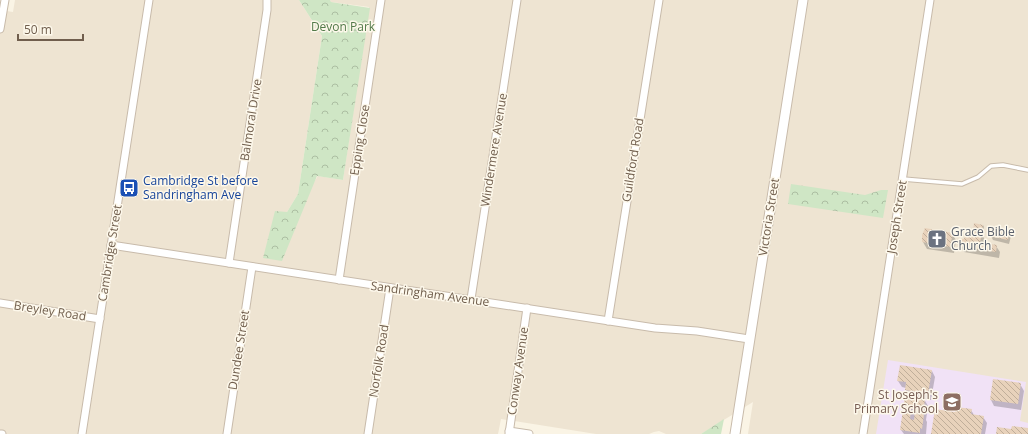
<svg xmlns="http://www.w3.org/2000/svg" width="1028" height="434" font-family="'Open Sans',sans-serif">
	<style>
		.residential { fill: #eee4d2 }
		.education { fill: #f1e2f6 }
		.park { fill: url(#park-crowns) }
		.shadow { fill: #0003 }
		.building { fill: url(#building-back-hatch); fill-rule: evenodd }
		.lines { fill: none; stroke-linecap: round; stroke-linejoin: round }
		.service-casing { stroke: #c8bbab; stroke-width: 5.5 }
		.minor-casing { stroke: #c8bbab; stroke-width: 9 }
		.tertiary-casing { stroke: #c8bbab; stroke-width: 11 }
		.service { stroke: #fff; stroke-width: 3.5 }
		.minor { stroke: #fff; stroke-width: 7 }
		.tertiary { stroke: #fff; stroke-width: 9 }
		.labels { text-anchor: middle; stroke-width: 3; stroke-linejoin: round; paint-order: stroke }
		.park-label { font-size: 12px; fill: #527a49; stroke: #fdf8eb }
		.street-label { font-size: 12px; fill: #705e4d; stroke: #fdf8eb }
		.transit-label { font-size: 12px; fill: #164399; stroke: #fdf8eb; text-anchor: start }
		.worship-label { font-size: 12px; fill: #5b616d; stroke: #fdf8eb; text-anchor: start }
		.education-label { font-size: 12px; fill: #785e54; stroke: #fdf8eb; text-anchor: end }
	</style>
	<defs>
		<pattern id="park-crowns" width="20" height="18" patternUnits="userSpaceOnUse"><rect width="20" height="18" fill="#cfe6c5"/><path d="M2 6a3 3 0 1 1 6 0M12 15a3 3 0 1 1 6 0" fill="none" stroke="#acbea2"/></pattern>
		<pattern id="building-back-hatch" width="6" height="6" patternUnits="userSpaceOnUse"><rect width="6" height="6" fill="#e8d2bb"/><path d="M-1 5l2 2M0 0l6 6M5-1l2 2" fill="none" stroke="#c0ae9a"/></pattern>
	</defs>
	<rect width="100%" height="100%" fill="#faf4e5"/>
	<path class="residential" d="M 15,0 L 299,0 L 322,36 L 298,194 L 287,212 L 263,258 L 318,176 L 343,180 L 369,7 L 331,2 L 330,0 L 1028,0 L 1028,434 L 748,434 L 753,402 L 701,434 L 666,434 L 659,431 L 654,432 L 649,434 L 596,434 L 501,419 L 498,434 L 0,434 L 0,10 L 13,12 Z"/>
	<path class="education" d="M 888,360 L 1026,382 L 1020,421 L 1028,423 L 1028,434 L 876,434 Z"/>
	<g class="park">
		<path d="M 299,0 L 330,0 L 331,2 L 370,8 L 343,180 L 317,176 L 282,261 L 263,258 L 275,211 L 287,212 L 298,194 L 322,36 Z"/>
		<path d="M 791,184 L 865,195 L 881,190 L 888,190 L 883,218 L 788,204 Z"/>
		<path d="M 724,419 L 721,434 L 701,434 L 704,432 Z"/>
	</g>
	<g class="shadow">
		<path d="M 983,225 L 984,227 L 982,234 L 981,233 L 985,240 L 984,244 L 996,246 L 1000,252 L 999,258 L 964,252 L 960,246 L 975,233 L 974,231 Z"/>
		<path d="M 1009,231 L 1011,236 L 1009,244 L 993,240 L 991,236 Z"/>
		<path d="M 952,234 L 956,240 L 954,253 L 927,249 L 923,242 Z"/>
		<path d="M 932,371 L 935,377 L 931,400 L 924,399 L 928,406 L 926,420 L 927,422 L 926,434 L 904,434 L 901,430 L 910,398 L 906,390 L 906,388 L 902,387 L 898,381 Z"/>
		<path d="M 1020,384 L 1024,391 L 1021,410 L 994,406 L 991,400 Z"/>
		<path d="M 971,410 L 974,415 L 983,417 L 987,423 L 985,434 L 932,434 L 956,413 Z"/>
	</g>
	<g class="building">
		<path d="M 974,223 L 983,225 L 982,232 L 973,231 Z"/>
		<path d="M 991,227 L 1009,231 L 1008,240 L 989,236 Z"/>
		<path d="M 925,228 L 953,233 L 950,247 L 922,242 L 922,235 Z"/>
		<path d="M 970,231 L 982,233 L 980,242 L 997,245 L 996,252 L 959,246 L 961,239 L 964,239 L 965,236 L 969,237 Z"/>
		<path d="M 900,365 L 932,370 L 928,394 L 905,390 L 906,382 L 897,381 Z"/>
		<path d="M 993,379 L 1021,383 L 1018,404 L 990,400 Z"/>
		<path d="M 905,396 L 925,399 L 923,415 L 924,415 L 922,429 L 920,428 L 920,433 L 900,430 ZM 911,409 L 915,409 L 914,420 L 910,419 Z"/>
		<path d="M 956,407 L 972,409 L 971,414 L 984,416 L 981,434 L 931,434 L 935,409 L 955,412 Z"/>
		<path d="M 1012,426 L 1028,428 L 1028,434 L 996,434 L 997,427 L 1011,429 Z"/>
	</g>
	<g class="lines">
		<g class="service-casing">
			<path id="service" d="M 903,179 L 962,184 L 978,177 L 991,166 L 1003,165 L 1028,170"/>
		</g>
		<g class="minor-casing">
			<g id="minor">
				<path d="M 0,29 L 5,0"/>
				<path d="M 111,245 L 655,328 L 697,331 L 749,339"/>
				<path d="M 229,263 L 267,10 L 267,0"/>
				<path d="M 339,280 L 381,0"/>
				<path d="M 471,299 L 517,0"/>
				<path d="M 0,303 L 100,319"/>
				<path d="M 608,321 L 659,0"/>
				<path d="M 509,431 L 529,434"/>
				<path d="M 0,434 L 2,434"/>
				<path d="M 82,434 L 149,0"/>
				<path d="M 227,434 L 252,267"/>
				<path d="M 368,434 L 390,288"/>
				<path d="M 509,434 L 527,308"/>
				<path d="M 863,434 L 930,0"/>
			</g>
		</g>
		<g class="tertiary-casing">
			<path id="tertiary" d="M 735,434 L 803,0"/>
		</g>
		<use href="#service" class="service"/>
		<use href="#minor" class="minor"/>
		<use href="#tertiary" class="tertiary"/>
	</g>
	<defs>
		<g id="bus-square" transform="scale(1)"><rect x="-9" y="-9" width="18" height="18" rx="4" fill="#1a4fb4" stroke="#fdf8eb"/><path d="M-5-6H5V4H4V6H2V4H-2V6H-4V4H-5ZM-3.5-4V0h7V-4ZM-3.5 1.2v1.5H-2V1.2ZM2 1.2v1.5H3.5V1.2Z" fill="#fff"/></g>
		<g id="church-square" transform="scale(1)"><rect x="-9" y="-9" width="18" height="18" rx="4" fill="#6b7280" stroke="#fdf8eb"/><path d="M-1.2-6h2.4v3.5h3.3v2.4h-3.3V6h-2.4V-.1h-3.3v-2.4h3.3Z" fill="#fff"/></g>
		<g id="school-square" transform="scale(1)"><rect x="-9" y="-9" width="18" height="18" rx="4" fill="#8d6e63" stroke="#fdf8eb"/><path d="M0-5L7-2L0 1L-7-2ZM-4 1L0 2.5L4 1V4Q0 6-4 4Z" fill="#fff"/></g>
	</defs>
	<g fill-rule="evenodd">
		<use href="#bus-square" x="129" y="188"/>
		<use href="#church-square" x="937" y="239"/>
		<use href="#school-square" x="952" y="402"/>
	</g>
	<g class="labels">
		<g class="park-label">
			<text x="343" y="31">Devon Park</text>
		</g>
		<g class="street-label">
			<text transform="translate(251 120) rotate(-81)" y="4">Balmoral Drive</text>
			<text transform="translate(360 140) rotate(-81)" y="4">Epping Close</text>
			<text transform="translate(494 150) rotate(-81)" y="4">Windermere Avenue</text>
			<text transform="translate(633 160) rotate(-81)" y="4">Guildford Road</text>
			<text transform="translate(769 217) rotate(-81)" y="4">Victoria Street</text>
			<text transform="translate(897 217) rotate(-81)" y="4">Joseph Street</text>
			<text transform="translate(110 253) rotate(-81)" y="4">Cambridge Street</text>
			<text transform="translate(430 294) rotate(8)" y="4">Sandringham Avenue</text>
			<text transform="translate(50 311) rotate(9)" y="4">Breyley Road</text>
			<text transform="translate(239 350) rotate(-81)" y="4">Dundee Street</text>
			<text transform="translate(379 361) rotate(-81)" y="4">Norfolk Road</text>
			<text transform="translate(518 371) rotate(-82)" y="4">Conway Avenue</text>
		</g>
		<g class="transit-label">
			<text x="143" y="185">Cambridge St before<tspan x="143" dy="14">Sandringham Ave</tspan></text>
		</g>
		<g class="worship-label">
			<text x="951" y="236">Grace Bible<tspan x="951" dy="14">Church</tspan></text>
		</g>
		<g class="education-label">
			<text x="938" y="399">St Joseph's<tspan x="938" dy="14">Primary School</tspan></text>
		</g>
	</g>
	<path d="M18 34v6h65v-6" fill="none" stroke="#705e4d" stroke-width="2"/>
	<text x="24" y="34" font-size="12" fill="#705e4d" stroke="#fdf8eb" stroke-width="3" paint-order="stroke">50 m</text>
</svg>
